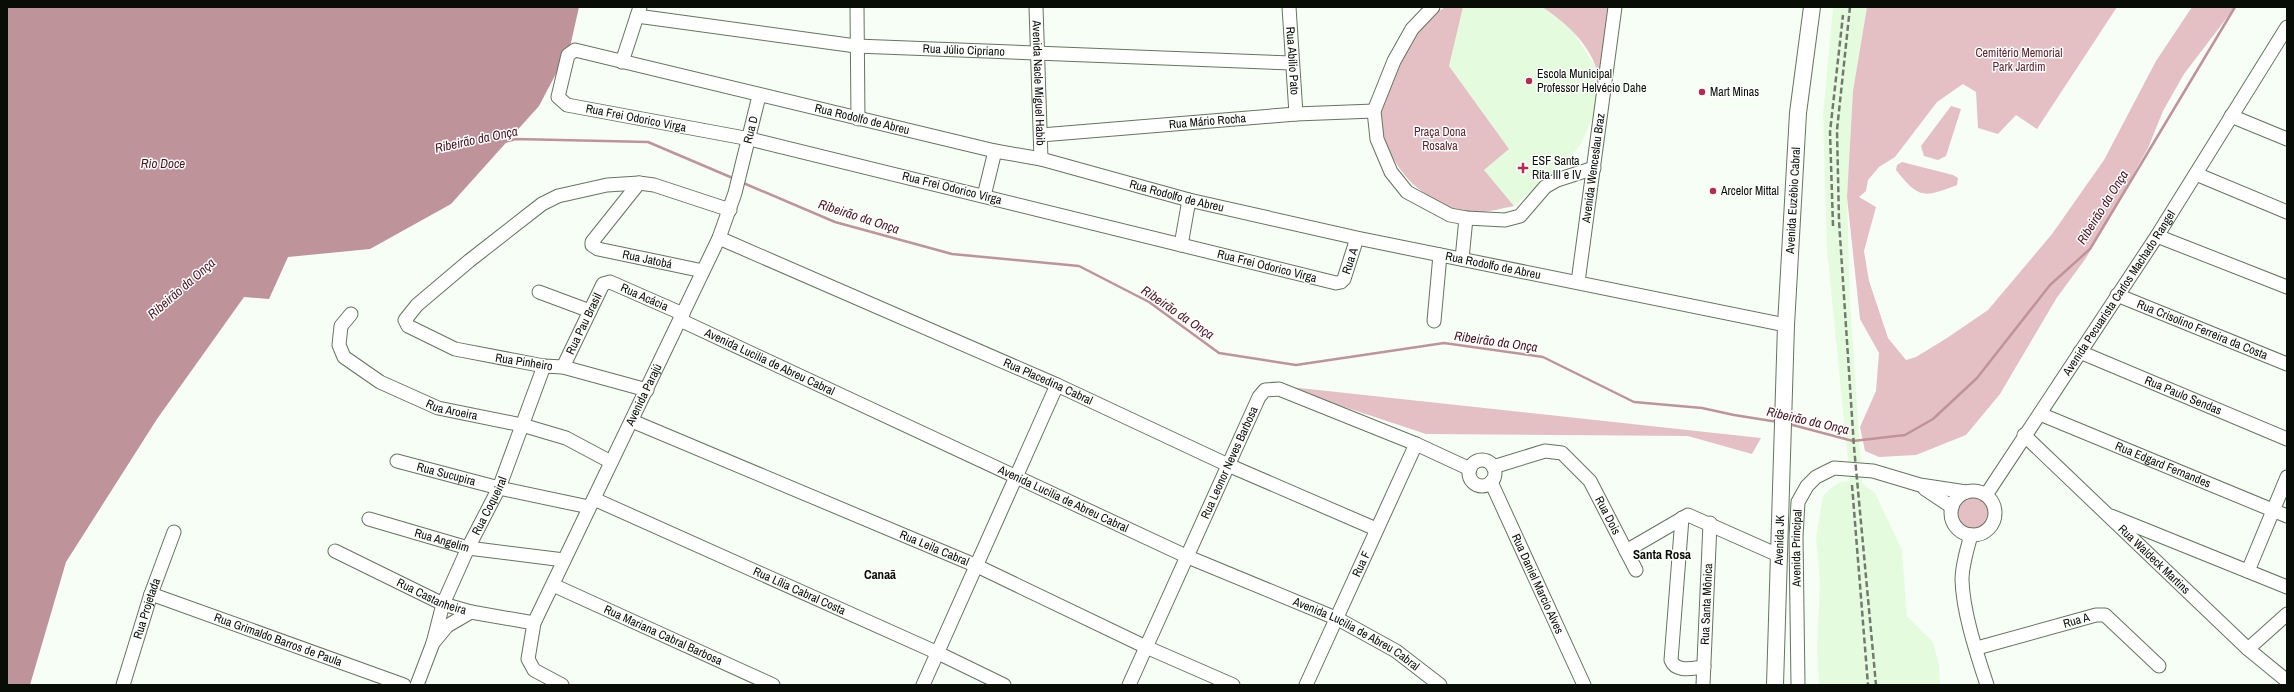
<svg xmlns="http://www.w3.org/2000/svg" width="2294" height="692" font-family="'Archivo Narrow',sans-serif">
	<style>
		.built { fill: #e4fcdd }
		.green { fill: #e4c0c5 }
		.water { fill: #be949a }
		.lines { fill: none; stroke-linecap: round; stroke-linejoin: round }
		.stream { stroke: #be949a; stroke-width: 2.5 }
		.minor-casing { stroke: #64755f; stroke-width: 15 }
		.major-casing { stroke: #64755f; stroke-width: 18 }
		.minor { stroke: #fff; stroke-width: 13 }
		.major { stroke: #fff; stroke-width: 16 }
		.rail { stroke: #737971; stroke-width: 2.5; stroke-dasharray: 6 3; stroke-linecap: butt }
		.poi-dot { fill: #b72853; stroke: #fff; stroke-width: 1.5 }
		.labels { text-anchor: middle; stroke-width: 3; stroke-linejoin: round; paint-order: stroke }
		.street-label { font-size: 12px; fill: #080e06; stroke: #fff }
		.park-label { font-size: 12px; fill: #5c2531; stroke: #fff }
		.poi-label { font-size: 12px; fill: #080e06; stroke: #fff; text-anchor: start }
		.water-label { font-size: 13px; font-style: italic; fill: #491321; stroke: #fff }
		.neighbourhood-label { font-size: 13px; font-weight: bold; fill: #080e06; stroke: #fff }
	</style>
	<rect width="100%" height="100%" fill="#f7fef5"/>
	<g class="built">
		<path d="M 1463,7 L 1542,7 L 1570,27 L 1598,70 L 1599,91 L 1595,112 L 1581,144 L 1563,166 L 1514,206 L 1484,170 L 1509,149 L 1449,66 Z"/>
		<path d="M 1833,7 L 1867,7 L 1853,91 L 1847,197 L 1850,301 L 1862,483 L 1875,493 L 1902,550 L 1907,616 L 1933,642 L 1939,665 L 1940,685 L 1819,685 L 1817,649 L 1820,581 L 1816,538 L 1823,496 L 1831,488 L 1841,482 L 1850,481 L 1827,249 L 1823,115 Z"/>
	</g>
	<g class="green">
		<path d="M 1445,7 L 1463,7 L 1449,66 L 1509,149 L 1484,170 L 1514,206 C 1499,209 1482,214 1466,212 C 1450,211 1436,201 1423,192 C 1398,175 1378,138 1381,108 C 1383,91 1411,37 1423,24 C 1429,17 1438,12 1445,7 Z"/>
		<path d="M 1542,7 L 1610,7 L 1599,91 C 1598,85 1599,76 1597,70 C 1588,42 1565,22 1542,7 Z"/>
		<path d="M 1867,7 L 2117,7 L 2037,129 L 2016,115 L 1998,134 L 1978,128 L 1976,92 L 1963,84 L 1937,102 L 1895,157 L 1879,167 L 1868,180 L 1866,191 L 1859,197 L 1876,207 L 1864,251 L 1869,281 L 1888,338 L 1906,360 L 1916,357 L 1947,338 L 1988,310 L 2052,234 L 2104,160 L 2156,61 L 2192,7 L 2235,7 L 2184,74 L 2163,111 L 2148,148 L 2086,258 L 2056,299 L 2000,394 L 1966,435 L 1916,455 L 1879,457 L 1865,451 L 1860,427 L 1876,391 L 1879,353 L 1860,319 L 1847,197 L 1853,91 Z"/>
		<path d="M 1951,106 L 1961,109 L 1946,156 L 1938,160 L 1924,156 L 1921,146 Z"/>
		<path d="M 1902,162 L 1953,175 L 1958,178 L 1957,185 C 1924,198 1919,199 1896,170 L 1897,165 Z"/>
		<path d="M 1281,386 L 1761,438 L 1752,454 L 1688,436 L 1426,434 Z"/>
		<circle cx="1973" cy="513" r="18"/>
	</g>
	<path class="water" d="M 7,7 L 579,7 L 570,47 L 539,106 L 451,204 L 370,249 L 288,257 L 269,299 L 244,297 L 157,419 L 66,562 L 30,685 L 7,685 Z"/>
	<g class="lines">
		<g class="stream">
			<path d="M 504,142 L 516,139 L 648,142 L 735,179"/>
			<path d="M 741,182 L 835,222 L 952,254 L 1079,266 L 1149,302 L 1219,353 L 1296,365 L 1444,343 L 1543,357 L 1634,402 L 1702,408 L 1734,415 L 1778,422"/>
			<path d="M 1789,424 L 1853,441 L 1905,435 L 1933,419 L 1977,378 L 2050,285 L 2090,249 L 2235,7"/>
		</g>
		<g class="minor-casing">
			<g id="minor">
				<path d="M 857,7 L 858,119"/>
				<path id="s1" d="M 1036,7 L 1041,159"/>
				<path id="s2" d="M 1289,7 L 1296,114"/>
				<path d="M 1433,7 L 1412,29 L 1394,61 L 1374,111 L 1377,139 L 1391,172 L 1407,192 L 1450,215 L 1466,218 L 1505,220 L 1520,216 L 1545,187 L 1557,180 L 1594,168"/>
				<path id="s3" d="M 637,16 L 856,46 L 1292,63"/>
				<path d="M 622,62 L 640,7"/>
				<path d="M 2231,116 L 2287,139"/>
				<path id="s4" d="M 1041,135 L 1296,114 L 1374,111"/>
				<path d="M 2196,174 L 2287,212"/>
				<path id="s5" d="M 639,183 L 592,242 L 592,245 L 598,249 L 703,271"/>
				<path d="M 984,196 L 995,151"/>
				<path d="M 2157,236 L 2287,287"/>
				<path id="s6" d="M 719,238 L 1057,385 L 1228,465 L 1376,529"/>
				<path id="s7" d="M 1357,238 L 1344,279 L 1341,282 L 1336,283 L 750,139 L 567,105 L 558,97 L 568,55 L 575,50 L 995,151 L 1041,159 L 1189,200 L 1357,238 L 1786,325"/>
				<path d="M 1181,245 L 1189,200"/>
				<path d="M 1462,259 L 1466,218"/>
				<path id="s8" d="M 1578,282 L 1615,7"/>
				<path d="M 539,292 L 590,311"/>
				<path id="s9" d="M 2117,295 L 2287,364"/>
				<path id="s10" d="M 351,314 L 341,326 L 339,345 L 344,357 L 380,382 L 438,408 L 522,425 L 566,438 L 611,462"/>
				<path id="s11" d="M 680,320 L 1188,557 L 1338,619 L 1396,651 L 1440,685"/>
				<path d="M 1434,321 L 1440,255"/>
				<path id="s12" d="M 2080,352 L 2287,439"/>
				<path id="s13" d="M 563,367 L 603,284 L 610,282 L 683,314"/>
				<path d="M 647,390 L 563,367 L 544,366 L 455,349 L 408,326 L 405,320 L 417,305 L 469,261 L 542,204 L 558,196 L 607,185 L 639,183 L 654,185 L 730,210"/>
				<path id="s14" d="M 2040,414 L 2287,516"/>
				<path id="s15" d="M 632,421 L 977,566 L 1146,647 L 1233,685"/>
				<path id="s16" d="M 2024,435 L 2248,649 L 2287,681"/>
				<circle cx="1482" cy="473" r="13"/>
				<path id="s17" d="M 397,461 L 499,488 L 589,507"/>
				<path id="s18" d="M 1493,467 L 1545,451 L 1562,453 L 1590,481 L 1636,570"/>
				<path id="s19" d="M 1491,482 L 1584,685"/>
				<path d="M 1925,489 L 1952,507"/>
				<circle cx="1973" cy="513" r="22"/>
				<path id="s20" d="M 1986,495 L 2157,236 L 2287,27"/>
				<path id="s21" d="M 594,499 L 938,653 L 1004,685"/>
				<path d="M 2111,516 L 2287,587"/>
				<path d="M 1682,518 L 1671,660 C 1676,673 1693,668 1704,667"/>
				<path id="s22" d="M 369,519 L 468,548 L 564,560"/>
				<path d="M 1971,535 C 1967,550 1962,565 1962,580 C 1963,613 1977,654 1987,685"/>
				<path id="s23" d="M 335,551 L 443,604 L 471,612 L 534,623"/>
				<path d="M 1626,551 L 1688,515 L 1778,555"/>
				<path d="M 2248,571 L 2287,477"/>
				<path id="s24" d="M 553,585 L 773,685"/>
				<path id="s25" d="M 151,594 L 404,685"/>
				<path id="s26" d="M 433,643 L 443,604 L 468,548 L 499,488 L 544,366"/>
				<path id="s27" d="M 1977,648 L 2096,615 L 2105,615 L 2159,666"/>
				<path d="M 2248,649 L 2287,614"/>
				<path id="s28" d="M 123,685 L 151,594 L 174,532"/>
				<path d="M 417,685 L 433,643 L 447,626 L 471,612"/>
				<path id="s29" d="M 562,685 L 534,670 L 528,659 L 534,623 L 719,238 L 735,193 L 759,96"/>
				<path d="M 923,685 L 1057,385"/>
				<path id="s30" d="M 1129,685 L 1259,397 L 1265,390 L 1279,389 L 1416,444 L 1470,469"/>
				<path id="s31" d="M 1306,685 L 1416,444"/>
				<path id="s32" d="M 1703,685 L 1710,523"/>
				<path id="s33" d="M 1798,685 L 1796,537 L 1798,502 L 1807,486 L 1816,477 L 1834,468 L 1873,471 L 1920,485 L 1966,492"/>
			</g>
		</g>
		<g class="major-casing">
			<g id="major">
				<path id="s34" d="M 1775,685 L 1786,325 L 1798,113 L 1812,7"/>
			</g>
		</g>
		<use href="#minor" class="minor"/>
		<use href="#major" class="major"/>
		<g class="rail">
			<path d="M 1850,7 L 1837,130 L 1839,221 L 1854,447 L 1876,685"/>
			<path d="M 1833,226 L 1830,132 L 1843,15"/>
			<path d="M 1852,485 L 1868,685"/>
		</g>
	</g>
	<g class="poi-dot">
		<circle cx="1529" cy="81" r="4"/>
		<circle cx="1702" cy="92" r="4"/>
		<path d="M1521 162h4v4h4v4h-4v4h-4v-4h-4v-4h4z"/>
		<circle cx="1713" cy="191" r="4"/>
	</g>
	<g class="labels">
		<g class="street-label">
			<text dy="4" stroke="none"><textPath href="#s3" startOffset="329">Rua Júlio Cipriano</textPath></text>
			<text dy="4" stroke="none"><textPath href="#s2" startOffset="54">Rua Abílio Pato</textPath></text>
			<text dy="4" stroke="none"><textPath href="#s1" startOffset="76">Avenida Nacle Miguel Habib</textPath></text>
			<text transform="translate(636 118) rotate(11)" y="4">Rua Frei Odorico Virga</text>
			<text dy="4" stroke="none"><textPath href="#s7" startOffset="1201">Rua Rodolfo de Abreu</textPath></text>
			<text dy="4" stroke="none"><textPath href="#s4" startOffset="167">Rua Mário Rocha</textPath></text>
			<text dy="4" stroke="none"><textPath href="#s29" startOffset="621">Rua D</textPath></text>
			<text dy="4" stroke="none"><textPath href="#s8" startOffset="115">Avenida Wenceslau Braz</textPath></text>
			<text transform="translate(952 188) rotate(14)" y="4">Rua Frei Odorico Virga</text>
			<text dy="4" stroke="none"><textPath href="#s7" startOffset="1525">Rua Rodolfo de Abreu</textPath></text>
			<text dy="4" stroke="none"><textPath href="#s34" startOffset="485">Avenida Euzébio Cabral</textPath></text>
			<text dy="4" stroke="none"><textPath href="#s5" startOffset="136">Rua Jatobá</textPath></text>
			<text transform="translate(1350 261) rotate(-71)" y="4">Rua A</text>
			<text transform="translate(1267 266) rotate(14)" y="4">Rua Frei Odorico Virga</text>
			<text dy="4" stroke="none"><textPath href="#s7" startOffset="1849">Rua Rodolfo de Abreu</textPath></text>
			<text dy="4" stroke="none"><textPath href="#s20" startOffset="242">Avenida Pecuarista Carlos Machado Rangel</textPath></text>
			<text dy="4" stroke="none"><textPath href="#s13" startOffset="137">Rua Acácia</textPath></text>
			<text dy="4" stroke="none"><textPath href="#s13" startOffset="48">Rua Pau Brasil</textPath></text>
			<text dy="4" stroke="none"><textPath href="#s9" startOffset="92">Rua Crisolino Ferreira da Costa</textPath></text>
			<text dy="4" stroke="none"><textPath href="#s11" startOffset="99">Avenida Lucilia de Abreu Cabral</textPath></text>
			<text transform="translate(524 362) rotate(9)" y="4">Rua Pinheiro</text>
			<text dy="4" stroke="none"><textPath href="#s6" startOffset="359">Rua Placedina Cabral</textPath></text>
			<text dy="4" stroke="none"><textPath href="#s29" startOffset="334">Avenida Parajú</textPath></text>
			<text dy="4" stroke="none"><textPath href="#s12" startOffset="112">Rua Paulo Sendas</textPath></text>
			<text dy="4" stroke="none"><textPath href="#s10" startOffset="169">Rua Aroeira</textPath></text>
			<text dy="4" stroke="none"><textPath href="#s30" startOffset="244">Rua Leonor Neves Barbosa</textPath></text>
			<text dy="4" stroke="none"><textPath href="#s14" startOffset="133">Rua Edgard Fernandes</textPath></text>
			<text dy="4" stroke="none"><textPath href="#s17" startOffset="51">Rua Sucupira</textPath></text>
			<text dy="4" stroke="none"><textPath href="#s11" startOffset="423">Avenida Lucilia de Abreu Cabral</textPath></text>
			<text dy="4" stroke="none"><textPath href="#s26" startOffset="149">Rua Coqueiral</textPath></text>
			<text dy="4" stroke="none"><textPath href="#s18" startOffset="150">Rua Dois</textPath></text>
			<text dy="4" stroke="none"><textPath href="#s22" startOffset="76">Rua Angelim</textPath></text>
			<text dy="4" stroke="none"><textPath href="#s34" startOffset="145">Avenida JK</textPath></text>
			<text dy="4" stroke="none"><textPath href="#s15" startOffset="328">Rua Leila Cabral</textPath></text>
			<text dy="4" stroke="none"><textPath href="#s33" startOffset="137">Avenida Principal</textPath></text>
			<text dy="4" stroke="none"><textPath href="#s16" startOffset="180">Rua Waldeck Martins</textPath></text>
			<text dy="4" stroke="none"><textPath href="#s31" startOffset="133">Rua F</textPath></text>
			<text dy="4" stroke="none"><textPath href="#s19" startOffset="112">Rua Daniel Marcio Alves</textPath></text>
			<text dy="4" stroke="none"><textPath href="#s21" startOffset="225">Rua Lília Cabral Costa</textPath></text>
			<text dy="4" stroke="none"><textPath href="#s23" startOffset="107">Rua Castanheira</textPath></text>
			<text dy="4" stroke="none"><textPath href="#s32" startOffset="81">Rua Santa Mônica</textPath></text>
			<text dy="4" stroke="none"><textPath href="#s28" startOffset="80">Rua Projetada</textPath></text>
			<text dy="4" stroke="none"><textPath href="#s27" startOffset="103">Rua A</textPath></text>
			<text dy="4" stroke="none"><textPath href="#s24" startOffset="121">Rua Mariana Cabral Barbosa</textPath></text>
			<text dy="4" stroke="none"><textPath href="#s11" startOffset="746">Avenida Lucilia de Abreu Cabral</textPath></text>
			<text dy="4" stroke="none"><textPath href="#s25" startOffset="135">Rua Grimaldo Barros de Paula</textPath></text>
		</g>
		<g class="park-label">
			<text x="2019" y="57">Cemitério Memorial<tspan x="2019" dy="14">Park Jardim</tspan></text>
			<text x="1440" y="136">Praça Dona<tspan x="1440" dy="14">Rosalva</tspan></text>
		</g>
		<g class="poi-label">
			<text x="1537" y="78">Escola Municipal<tspan x="1537" dy="14">Professor Helvécio Dahe</tspan></text>
			<text x="1710" y="96">Mart Minas</text>
			<text x="1532" y="165">ESF Santa<tspan x="1532" dy="14">Rita III e IV</tspan></text>
			<text x="1721" y="195">Arcelor Mittal</text>
		</g>
		<g class="water-label">
			<text transform="translate(476 139) rotate(-12)" y="5">Ribeirão da Onça</text>
			<text x="163" y="168">Rio Doce</text>
			<text transform="translate(2102 207) rotate(-58)" y="5">Ribeirão da Onça</text>
			<text transform="translate(859 216) rotate(18)" y="5">Ribeirão da Onça</text>
			<text transform="translate(181 288) rotate(-41)" y="5">Ribeirão da Onça</text>
			<text transform="translate(1178 312) rotate(34)" y="5">Ribeirão da Onça</text>
			<text transform="translate(1496 341) rotate(8)" y="5">Ribeirão da Onça</text>
			<text transform="translate(1808 420) rotate(13)" y="5">Ribeirão da Onça</text>
		</g>
		<g class="neighbourhood-label">
			<text x="1662" y="559">Santa Rosa</text>
			<text x="880" y="579">Canaã</text>
		</g>
	</g>
	<rect width="2294" height="692" fill="none" stroke="#080e06" stroke-width="16"/>
</svg>
